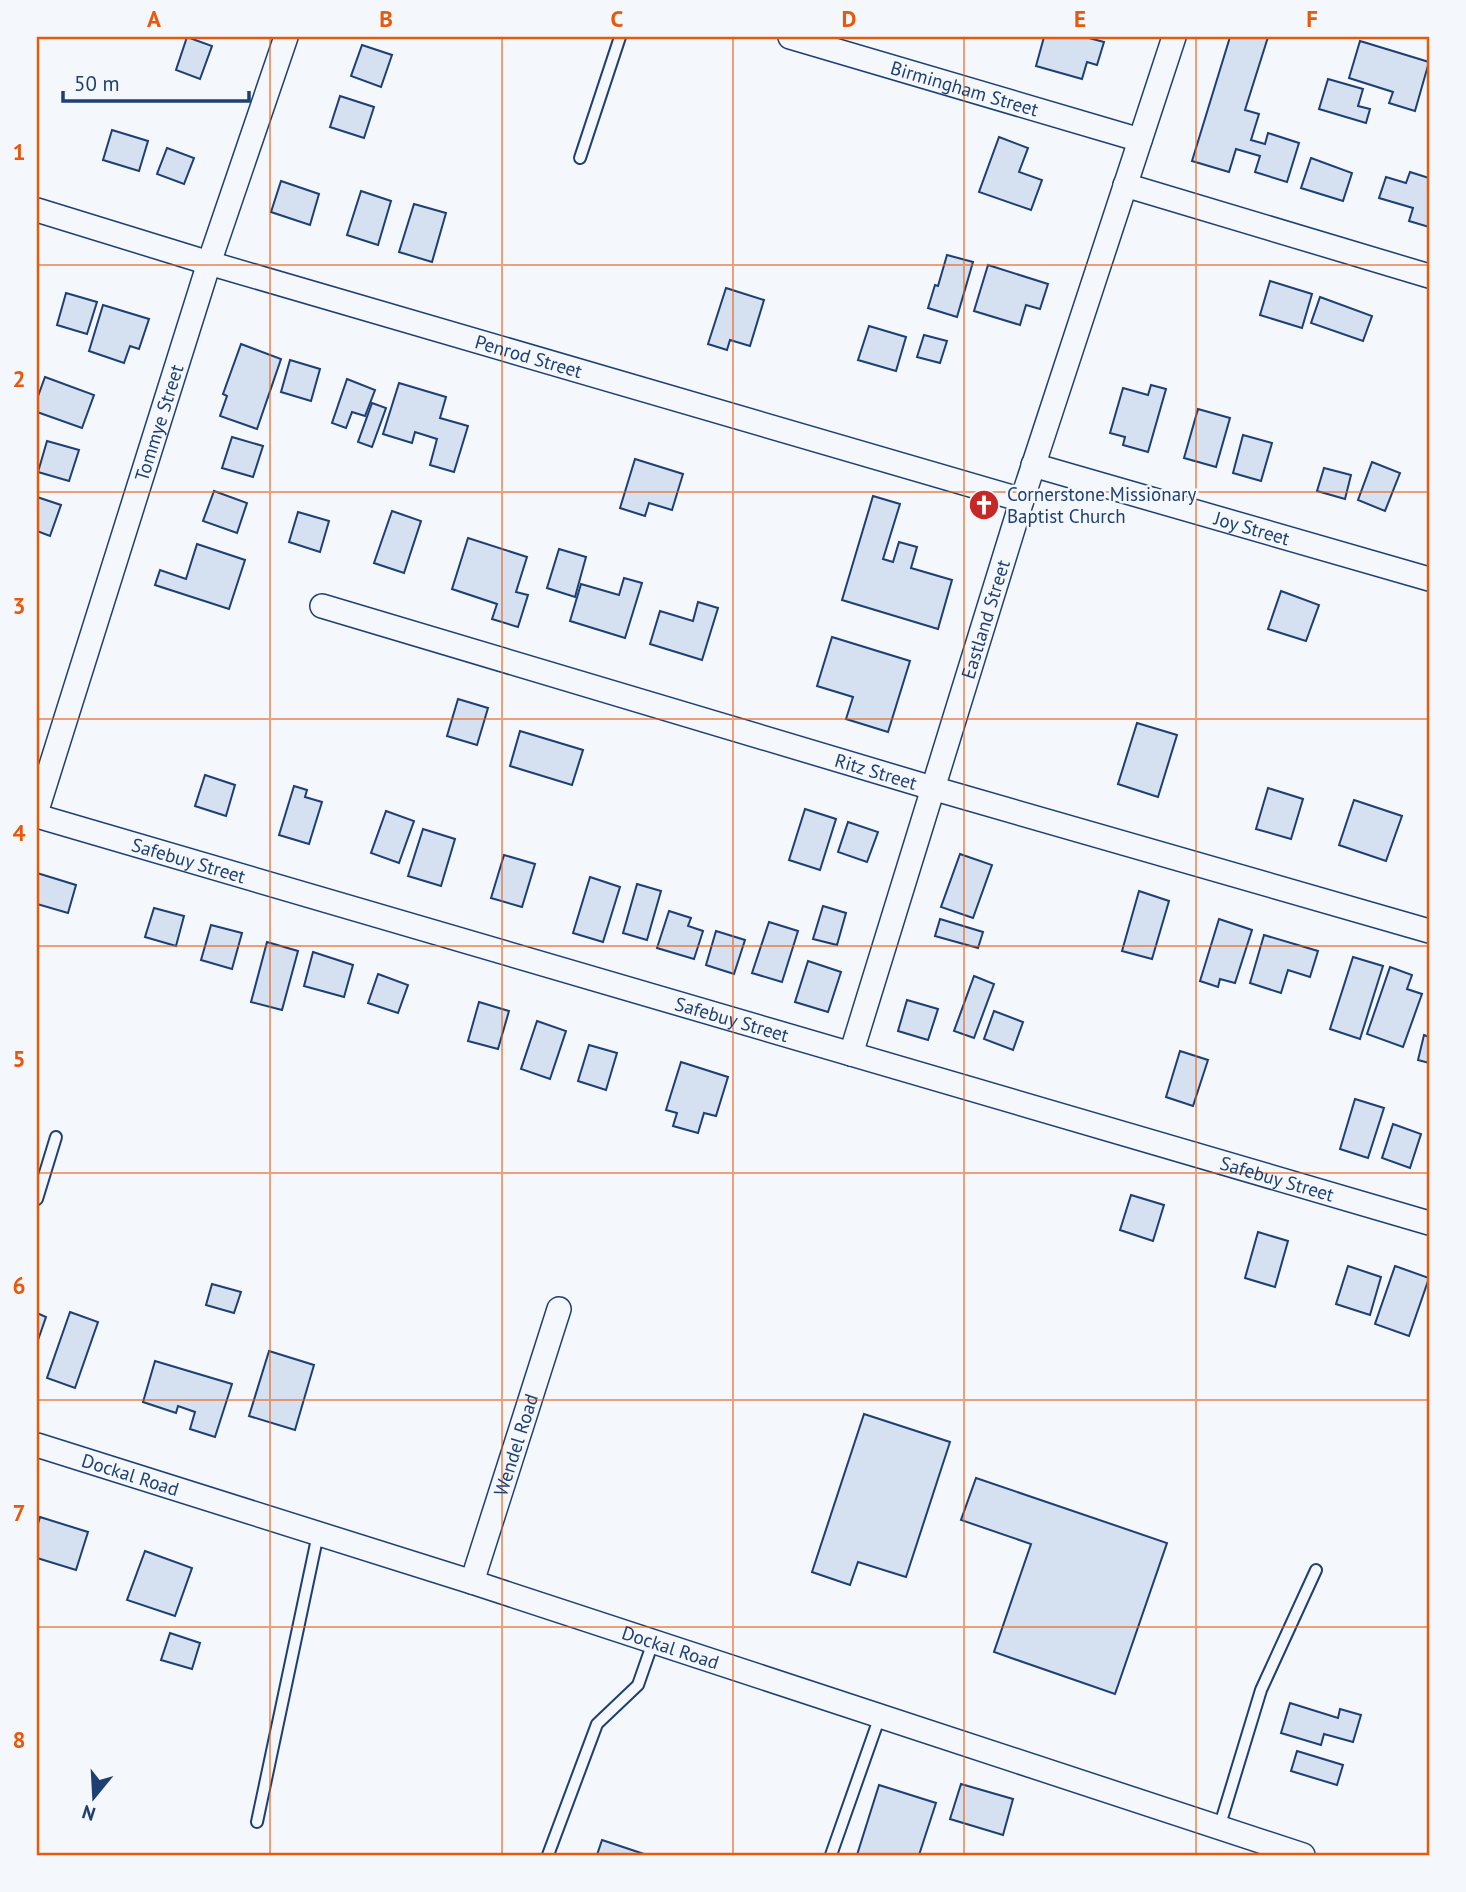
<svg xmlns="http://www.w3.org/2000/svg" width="1466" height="1892" font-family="'PT Sans',sans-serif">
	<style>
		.building { fill: #d5e0f0; stroke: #1d3f73; stroke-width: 2 }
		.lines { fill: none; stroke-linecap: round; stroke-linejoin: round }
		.lane-casing { stroke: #1d3f73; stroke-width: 14 }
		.street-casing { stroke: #1d3f73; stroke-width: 26 }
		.lane { stroke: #f4f7fb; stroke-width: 10 }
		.street { stroke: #f4f7fb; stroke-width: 23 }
		.grid { fill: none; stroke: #e8590c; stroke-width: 2; stroke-opacity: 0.55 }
		.labels { text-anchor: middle; stroke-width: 5; stroke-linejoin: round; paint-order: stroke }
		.street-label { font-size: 19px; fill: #1d3f73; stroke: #f4f7fb }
		.poi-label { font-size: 19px; fill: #1d3f73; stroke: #f4f7fb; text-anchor: start }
		.neatline { fill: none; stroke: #e8590c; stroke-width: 2.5 }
		.grid-label { font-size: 23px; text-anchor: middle; font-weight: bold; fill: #e8590c }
	</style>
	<rect width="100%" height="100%" fill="#f4f7fb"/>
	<g class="building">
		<path d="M 187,37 L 212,46 L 200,79 L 176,70 Z"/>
		<path d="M 1044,37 L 1085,37 L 1104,42 L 1097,65 L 1087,62 L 1082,79 L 1036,66 Z"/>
		<path d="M 1230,37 L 1268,37 L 1245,110 L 1259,114 L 1251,140 L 1265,144 L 1268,133 L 1299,143 L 1287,182 L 1255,172 L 1260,156 L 1236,149 L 1229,172 L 1192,161 Z"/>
		<path d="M 1360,41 L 1429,62 L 1415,111 L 1389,103 L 1393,92 L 1349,78 Z"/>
		<path d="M 362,45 L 392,55 L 381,87 L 351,76 Z"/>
		<path d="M 1328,79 L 1363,89 L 1358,106 L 1370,109 L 1366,123 L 1319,109 Z"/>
		<path d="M 340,96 L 374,107 L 364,138 L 330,127 Z"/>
		<path d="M 112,130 L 148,141 L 139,171 L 103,160 Z"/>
		<path d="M 999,137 L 1028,148 L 1019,172 L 1042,180 L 1031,210 L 979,192 Z"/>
		<path d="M 167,148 L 194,158 L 184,184 L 157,174 Z"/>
		<path d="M 1311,158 L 1352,173 L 1343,201 L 1301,188 Z"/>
		<path d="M 1410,172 L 1429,178 L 1429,227 L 1409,221 L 1413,208 L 1379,198 L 1386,177 L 1406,183 Z"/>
		<path d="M 281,181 L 319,194 L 310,225 L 271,212 Z"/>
		<path d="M 361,191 L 391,201 L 378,245 L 347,235 Z"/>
		<path d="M 414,204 L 446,213 L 432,262 L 399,252 Z"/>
		<path d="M 947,255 L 973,262 L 957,317 L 928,308 L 935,285 L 938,286 Z"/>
		<path d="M 988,265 L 1048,284 L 1040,309 L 1026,305 L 1020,325 L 974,311 Z"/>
		<path d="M 1270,281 L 1312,294 L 1302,328 L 1260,315 Z"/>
		<path d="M 726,288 L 764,300 L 750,346 L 730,340 L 727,350 L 708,344 Z"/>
		<path d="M 66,293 L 97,302 L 87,334 L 57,325 Z"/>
		<path d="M 1320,297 L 1372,316 L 1363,341 L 1311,323 Z"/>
		<path d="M 103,305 L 149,319 L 139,349 L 130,346 L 124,363 L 89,351 Z"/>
		<path d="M 869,326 L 906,337 L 896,371 L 858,360 Z"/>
		<path d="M 924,335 L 947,341 L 940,363 L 917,357 Z"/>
		<path d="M 241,344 L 281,359 L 257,429 L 220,416 L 227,396 L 223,394 Z"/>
		<path d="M 290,360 L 320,369 L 311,401 L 281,392 Z"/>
		<path d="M 45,377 L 94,395 L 82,428 L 37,412 L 37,399 Z"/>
		<path d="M 347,379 L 375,390 L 365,416 L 352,412 L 346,428 L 332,423 Z"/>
		<path d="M 399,383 L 446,397 L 440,418 L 468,426 L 454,472 L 430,465 L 437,439 L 415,432 L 412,443 L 383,434 Z"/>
		<path d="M 1151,385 L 1166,389 L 1148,452 L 1123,445 L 1125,437 L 1110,433 L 1123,388 L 1148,395 Z"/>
		<path d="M 372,403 L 386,408 L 372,447 L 358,442 Z"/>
		<path d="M 1198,409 L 1230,418 L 1216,467 L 1184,458 Z"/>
		<path d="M 1243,435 L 1272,443 L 1261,481 L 1233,473 Z"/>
		<path d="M 232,437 L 263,446 L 253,477 L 222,468 Z"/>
		<path d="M 47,441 L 79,450 L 69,481 L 38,472 Z"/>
		<path d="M 635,459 L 683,474 L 672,510 L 649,503 L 645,516 L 620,508 Z"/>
		<path d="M 1372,462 L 1400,473 L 1385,511 L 1358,500 Z"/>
		<path d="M 1324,468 L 1351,475 L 1345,499 L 1317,491 Z"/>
		<path d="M 214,491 L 247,503 L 237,533 L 203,521 Z"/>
		<path d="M 873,496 L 900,504 L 883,559 L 893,562 L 899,542 L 917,547 L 911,568 L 952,580 L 938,629 L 842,600 Z"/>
		<path d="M 37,497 L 61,505 L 50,536 L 37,531 Z"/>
		<path d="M 392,511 L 421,521 L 404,573 L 374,563 Z"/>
		<path d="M 298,512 L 329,521 L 320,552 L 289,542 Z"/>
		<path d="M 468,538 L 527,557 L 516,592 L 528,595 L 518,627 L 492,619 L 497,604 L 452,589 Z"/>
		<path d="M 197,544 L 245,560 L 229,609 L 155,585 L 160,570 L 186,579 Z"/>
		<path d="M 559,549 L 586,557 L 575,597 L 547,588 Z"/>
		<path d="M 624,578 L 642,583 L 625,638 L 570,621 L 581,584 L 619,595 Z"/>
		<path d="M 1281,591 L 1319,605 L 1306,641 L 1268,629 Z"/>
		<path d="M 698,602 L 718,608 L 702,660 L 650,644 L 660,611 L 693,621 Z"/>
		<path d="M 832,637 L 910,661 L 888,732 L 846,719 L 853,697 L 817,686 Z"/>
		<path d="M 458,699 L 488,708 L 477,745 L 447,736 Z"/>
		<path d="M 1137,723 L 1177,735 L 1158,797 L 1118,784 Z"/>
		<path d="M 520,731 L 583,750 L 572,785 L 510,766 Z"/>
		<path d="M 205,775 L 235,785 L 226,816 L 195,806 Z"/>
		<path d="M 294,786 L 307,790 L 305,797 L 322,802 L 309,844 L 279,835 Z"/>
		<path d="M 1268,788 L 1303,799 L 1291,839 L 1256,829 Z"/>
		<path d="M 1354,800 L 1402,816 L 1386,861 L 1339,845 Z"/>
		<path d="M 805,809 L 836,819 L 820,870 L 789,860 Z"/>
		<path d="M 386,811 L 414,821 L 399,863 L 371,853 Z"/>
		<path d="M 848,822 L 878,832 L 867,862 L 838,852 Z"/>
		<path d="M 423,829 L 455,839 L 441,886 L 408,876 Z"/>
		<path d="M 960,854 L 992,865 L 973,918 L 941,907 Z"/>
		<path d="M 504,855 L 535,864 L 522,907 L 491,898 Z"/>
		<path d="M 37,873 L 76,885 L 68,913 L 37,904 Z"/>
		<path d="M 590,877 L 620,887 L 603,942 L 573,933 Z"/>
		<path d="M 637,884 L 661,891 L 647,940 L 623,933 Z"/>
		<path d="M 1139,891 L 1169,901 L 1152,959 L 1122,951 Z"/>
		<path d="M 823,906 L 846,913 L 837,945 L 813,939 Z"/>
		<path d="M 154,908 L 184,916 L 176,946 L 145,937 Z"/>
		<path d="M 669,911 L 691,918 L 688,926 L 703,931 L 694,959 L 657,948 Z"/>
		<path d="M 940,919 L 983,932 L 978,948 L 935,936 Z"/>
		<path d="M 1219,919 L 1252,930 L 1235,983 L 1220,979 L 1218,987 L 1200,981 Z"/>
		<path d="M 769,922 L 798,931 L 782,982 L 752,973 Z"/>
		<path d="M 211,925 L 242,933 L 232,969 L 201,960 Z"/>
		<path d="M 716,931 L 745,940 L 734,974 L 706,965 Z"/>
		<path d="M 1264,935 L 1318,951 L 1310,977 L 1288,970 L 1281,993 L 1250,983 Z"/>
		<path d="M 267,942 L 298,951 L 282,1010 L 251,1002 Z"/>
		<path d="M 313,952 L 353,965 L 344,997 L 304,986 Z"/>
		<path d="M 1353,957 L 1383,966 L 1360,1039 L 1330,1029 Z"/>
		<path d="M 808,961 L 841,972 L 828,1012 L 795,1002 Z"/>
		<path d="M 1390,967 L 1412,975 L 1407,989 L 1422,994 L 1403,1047 L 1367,1034 Z"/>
		<path d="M 378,974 L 408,985 L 398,1013 L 368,1003 Z"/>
		<path d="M 974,976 L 994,984 L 974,1038 L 954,1031 Z"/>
		<path d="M 907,1000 L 938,1009 L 928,1040 L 898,1031 Z"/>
		<path d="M 479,1002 L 509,1011 L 498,1049 L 468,1041 Z"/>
		<path d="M 994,1011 L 1023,1022 L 1013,1050 L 984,1039 Z"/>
		<path d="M 537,1021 L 566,1031 L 550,1079 L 521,1069 Z"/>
		<path d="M 1424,1035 L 1429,1037 L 1429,1063 L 1418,1060 Z"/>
		<path d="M 589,1045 L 617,1053 L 606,1090 L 578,1081 Z"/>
		<path d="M 1180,1051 L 1208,1060 L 1193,1106 L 1166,1097 Z"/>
		<path d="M 681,1062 L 728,1077 L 716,1116 L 704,1113 L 698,1133 L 673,1126 L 677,1113 L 666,1110 Z"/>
		<path d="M 1355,1099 L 1384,1108 L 1368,1158 L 1340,1149 Z"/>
		<path d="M 1393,1124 L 1421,1134 L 1410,1168 L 1382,1158 Z"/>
		<path d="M 1131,1195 L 1164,1205 L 1153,1241 L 1120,1230 Z"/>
		<path d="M 1258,1232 L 1288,1241 L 1275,1287 L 1245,1278 Z"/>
		<path d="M 1348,1266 L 1381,1277 L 1370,1315 L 1336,1304 Z"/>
		<path d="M 1395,1266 L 1429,1278 L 1409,1336 L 1375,1324 Z"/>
		<path d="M 212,1284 L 241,1292 L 234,1313 L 206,1305 Z"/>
		<path d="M 70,1312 L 98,1322 L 75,1388 L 47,1378 Z"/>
		<path d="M 37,1313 L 46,1317 L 37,1343 Z"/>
		<path d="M 269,1351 L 314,1365 L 295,1430 L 249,1416 Z"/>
		<path d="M 155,1361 L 232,1384 L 215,1437 L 190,1429 L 195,1412 L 178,1406 L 176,1413 L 143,1402 Z"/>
		<path d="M 864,1414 L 950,1442 L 906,1577 L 858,1562 L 850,1585 L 812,1572 Z"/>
		<path d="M 976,1478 L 1167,1543 L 1115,1694 L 994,1652 L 1031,1544 L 961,1520 Z"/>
		<path d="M 40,1517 L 88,1532 L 76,1570 L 37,1558 L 37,1527 Z"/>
		<path d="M 145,1551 L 192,1568 L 175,1616 L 127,1600 Z"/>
		<path d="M 170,1633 L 200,1643 L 192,1669 L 161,1660 Z"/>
		<path d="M 1290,1703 L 1338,1718 L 1340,1709 L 1361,1715 L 1353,1742 L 1324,1734 L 1321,1745 L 1281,1733 Z"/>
		<path d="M 1297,1751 L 1343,1765 L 1337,1785 L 1291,1771 Z"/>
		<path d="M 961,1784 L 1013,1799 L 1003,1835 L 950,1819 Z"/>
		<path d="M 879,1785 L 936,1803 L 919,1855 L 857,1855 Z"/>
		<path d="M 602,1840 L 647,1855 L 597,1855 Z"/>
	</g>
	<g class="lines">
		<g class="lane-casing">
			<g id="lane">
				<path d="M 580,158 L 620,37"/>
				<path d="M 37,1199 L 56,1137"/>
				<path d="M 257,1822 L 318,1534"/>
				<path d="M 1219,1828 L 1261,1690 L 1316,1570"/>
				<path d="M 548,1855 L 597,1724 L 638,1685 L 653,1642"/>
				<path d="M 831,1855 L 880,1716"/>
			</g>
		</g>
		<g class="street-casing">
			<g id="street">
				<path id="s1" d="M 790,37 L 1140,140"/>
				<path d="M 1125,185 L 1429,276"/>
				<path id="s2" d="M 37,210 L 209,263 L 1022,500"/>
				<path id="s3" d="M 1033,465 L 1429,579"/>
				<path id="s4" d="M 322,606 L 932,788 L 1429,931"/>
				<path id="s5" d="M 37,810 L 209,263 L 286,37"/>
				<path id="s6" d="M 37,816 L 1429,1223"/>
				<path id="s7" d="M 851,1054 L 1022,500 L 1174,37"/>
				<path id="s8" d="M 37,1445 L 472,1582 L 1303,1855"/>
				<path id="s9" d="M 472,1582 L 559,1309"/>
			</g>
		</g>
		<use href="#lane" class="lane"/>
		<use href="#street" class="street"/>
	</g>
	<path class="grid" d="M 270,37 L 270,1855M 502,37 L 502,1855M 733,37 L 733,1855M 964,37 L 964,1855M 1196,37 L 1196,1855M 37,265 L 1429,265M 37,492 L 1429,492M 37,719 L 1429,719M 37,946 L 1429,946M 37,1173 L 1429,1173M 37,1400 L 1429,1400M 37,1627 L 1429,1627"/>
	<defs>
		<g id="church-disc" transform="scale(1.575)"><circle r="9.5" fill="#c62828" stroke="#f4f7fb"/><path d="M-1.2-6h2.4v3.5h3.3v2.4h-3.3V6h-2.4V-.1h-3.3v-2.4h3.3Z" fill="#fff"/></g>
	</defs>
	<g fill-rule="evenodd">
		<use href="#church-disc" x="984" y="505"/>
	</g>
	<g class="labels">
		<g class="street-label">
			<text dy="7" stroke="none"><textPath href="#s1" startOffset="182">Birmingham Street</textPath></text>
			<text dy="7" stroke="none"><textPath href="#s2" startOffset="513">Penrod Street</textPath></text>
			<text dy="7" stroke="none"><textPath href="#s5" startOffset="406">Tommye Street</textPath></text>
			<text dy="7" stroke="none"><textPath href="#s3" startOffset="228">Joy Street</textPath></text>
			<text dy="7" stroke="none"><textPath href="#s7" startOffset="455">Eastland Street</textPath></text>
			<text dy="7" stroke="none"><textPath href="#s4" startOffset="578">Ritz Street</textPath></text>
			<text dy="7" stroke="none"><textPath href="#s6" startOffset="158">Safebuy Street</textPath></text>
			<text dy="7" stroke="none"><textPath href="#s6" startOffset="724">Safebuy Street</textPath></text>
			<text dy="7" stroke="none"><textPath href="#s6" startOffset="1292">Safebuy Street</textPath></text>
			<text dy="7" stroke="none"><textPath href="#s9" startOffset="144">Wendel Road</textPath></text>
			<text dy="7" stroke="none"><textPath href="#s8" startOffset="98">Dockal Road</textPath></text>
			<text dy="7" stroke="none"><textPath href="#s8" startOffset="665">Dockal Road</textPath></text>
		</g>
		<g class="poi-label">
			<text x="1007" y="501">Cornerstone Missionary<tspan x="1007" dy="22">Baptist Church</tspan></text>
		</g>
	</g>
	<rect width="1466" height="1892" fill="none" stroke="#f4f7fb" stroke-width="77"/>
	<g transform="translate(94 1797) rotate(198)" stroke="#f4f7fb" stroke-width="5" paint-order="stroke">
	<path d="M0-5L12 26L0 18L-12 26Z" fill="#1d3f73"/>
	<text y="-10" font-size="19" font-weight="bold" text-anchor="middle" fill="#1d3f73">N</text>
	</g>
	<path d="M63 91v10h186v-10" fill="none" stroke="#1d3f73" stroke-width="3.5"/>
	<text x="74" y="91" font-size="21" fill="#1d3f73" stroke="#f4f7fb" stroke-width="5" paint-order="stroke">50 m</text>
	<rect x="38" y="38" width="1390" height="1816" class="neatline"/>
	<g class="grid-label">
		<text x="154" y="27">A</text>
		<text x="386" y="27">B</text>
		<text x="617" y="27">C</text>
		<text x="849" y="27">D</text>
		<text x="1080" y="27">E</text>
		<text x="1312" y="27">F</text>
		<text x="19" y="160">1</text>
		<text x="19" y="387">2</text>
		<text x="19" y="614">3</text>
		<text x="19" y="841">4</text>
		<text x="19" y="1067">5</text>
		<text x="19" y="1294">6</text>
		<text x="19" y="1521">7</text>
		<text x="19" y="1748">8</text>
	</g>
</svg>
